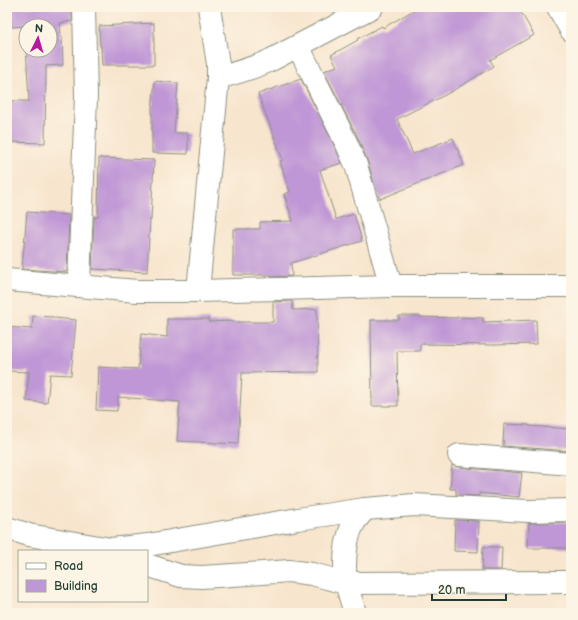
<svg xmlns="http://www.w3.org/2000/svg" width="578" height="620" font-family="'Balsamiq Sans',sans-serif">
	<style>
		.building { fill: #bf97d6; fill-rule: evenodd }
		.lines { fill: none; stroke-linecap: round; stroke-linejoin: round }
		.street-casing { stroke: #8c9180; stroke-width: 24 }
		.secondary-casing { stroke: #8c9180; stroke-width: 24 }
		.primary-casing { stroke: #8c9180; stroke-width: 24 }
		.street { stroke: #fff; stroke-width: 22 }
		.secondary { stroke: #fff; stroke-width: 22 }
		.primary { stroke: #fff; stroke-width: 22 }
	</style>
	<rect width="100%" height="100%" fill="#fcf5e5"/>
	<filter id="ink" filterUnits="userSpaceOnUse"><feTurbulence type="fractalNoise" baseFrequency=".025" numOctaves="2"/><feDisplacementMap in="SourceGraphic" scale="8" xChannelSelector="R" yChannelSelector="G"/><feConvolveMatrix kernelMatrix="1 2 1 2 8 2 1 2 1" color-interpolation-filters="sRGB"/></filter>
	<filter id="wash" filterUnits="userSpaceOnUse"><feTurbulence type="fractalNoise" baseFrequency=".012" numOctaves="4" result="noise"/><feDisplacementMap in="SourceGraphic" scale="16" xChannelSelector="R" yChannelSelector="G"/><feGaussianBlur stdDeviation="0.9" result="paint"/><feColorMatrix in="noise" values="0 0 0 0 0 0 0 0 0 0 0 0 0 0 0 0 0 1.4 0 .05"/><feComposite in="paint" operator="in"/></filter>
	<g filter="url(#wash)">
		<rect width="100%" height="100%" fill="#f8e5cd"/>
		<g id="blocks">
			<g class="building">
				<path d="M 10,7 L 72,7 L 72,21 L 60,23 L 61,37 L 62,37 L 63,65 L 46,66 L 45,143 L 7,142 L 7,101 L 29,101 L 25,26 L 11,27 ZM 26,26 L 50,26 L 50,50 L 26,50 Z"/>
				<path d="M 419,7 L 518,7 L 534,35 L 490,60 L 494,66 L 449,93 L 397,119 L 413,154 L 453,138 L 464,165 L 380,199 L 376,190 L 367,160 L 356,134 L 324,71 L 337,66 L 331,55 L 358,40 L 357,39 L 382,26 L 383,28 Z"/>
				<path d="M 154,23 L 154,65 L 102,65 L 101,46 L 100,46 L 99,26 Z"/>
				<path d="M 301,79 L 334,145 L 342,163 L 320,170 L 336,219 L 354,214 L 362,241 L 291,263 L 292,276 L 272,277 L 272,275 L 233,275 L 233,229 L 260,229 L 260,222 L 293,221 L 284,194 L 290,192 L 280,161 L 283,160 L 258,94 Z"/>
				<path d="M 155,81 L 178,83 L 174,133 L 188,133 L 188,154 L 152,153 L 152,109 Z"/>
				<path d="M 99,158 L 154,160 L 151,220 L 150,219 L 147,272 L 92,269 L 94,217 L 98,217 Z"/>
				<path d="M 27,212 L 69,215 L 67,272 L 22,269 Z"/>
				<path d="M 292,301 L 293,310 L 317,309 L 318,372 L 242,373 L 238,444 L 177,441 L 180,402 L 118,397 L 117,411 L 96,410 L 98,367 L 138,369 L 141,334 L 167,337 L 167,319 L 209,319 L 209,322 L 232,321 L 232,322 L 273,322 L 273,302 Z"/>
				<path d="M 33,316 L 54,317 L 54,318 L 76,320 L 71,375 L 50,374 L 47,403 L 26,401 L 29,372 L 7,371 L 7,327 L 32,329 Z"/>
				<path d="M 399,316 L 420,316 L 420,317 L 457,318 L 457,317 L 483,318 L 483,322 L 536,320 L 537,344 L 493,345 L 420,344 L 420,351 L 397,351 L 398,406 L 372,406 L 371,320 L 399,320 Z"/>
				<path d="M 504,424 L 529,425 L 529,426 L 571,429 L 571,451 L 503,446 Z"/>
				<path d="M 452,465 L 458,467 L 522,473 L 519,497 L 479,493 L 479,496 L 456,495 L 456,489 L 450,489 Z"/>
				<path d="M 455,520 L 479,521 L 478,552 L 454,551 Z"/>
				<path d="M 571,522 L 571,548 L 528,548 L 529,523 Z"/>
				<path d="M 483,547 L 502,547 L 501,570 L 482,570 Z"/>
			</g>
		</g>
	</g>
	<g filter="url(#ink)">
		<use href="#blocks" fill-opacity="0" stroke="#8c9180" stroke-width="1"/>
		<g class="lines">
			<g class="street-casing">
				<g id="street">
					<path d="M 298,46 L 345,140 L 356,165 L 391,286"/>
					<path d="M 218,78 C 236,73 254,68 271,60 L 372,7"/>
					<path d="M 79,286 L 86,96 L 84,7"/>
					<path d="M 198,291 L 218,78 L 218,64 L 209,7"/>
					<path d="M 459,455 L 571,464"/>
					<path d="M 365,509 C 362,513 358,517 355,521 C 344,539 344,563 346,583 L 571,582"/>
					<path d="M 7,528 L 29,535 L 111,549 L 116,551"/>
					<path d="M 111,549 L 148,545 L 298,519 L 365,509 L 414,505 L 528,511 L 571,510"/>
					<path d="M 147,565 L 181,576 L 202,577 L 248,574 L 289,571 L 312,574 L 346,583 L 355,613"/>
				</g>
			</g>
			<g class="secondary-casing">
				<path id="secondary" d="M 7,280 L 137,291 L 198,291 L 391,286 L 571,286"/>
			</g>
			<g class="primary-casing">
				<path id="primary" d="M 558,7 L 571,30"/>
			</g>
			<use href="#street" class="street"/>
			<use href="#secondary" class="secondary"/>
			<use href="#primary" class="primary"/>
		</g>
	</g>
	<rect width="578" height="620" fill="none" stroke="#fcf5e5" stroke-width="24"/>
	<rect x="18" y="550" width="130" height="52" fill="#fcf5e5" stroke="#a4ab9e"/>
	<rect x="26" y="563" width="20" height="6" fill="#ffffff" stroke="#a4ab9e"/>
	<text x="54" y="570" font-size="12" fill="#1f3d34">Road</text>
	<rect x="26" y="580" width="20" height="12" fill="#bf97d6" stroke="#a4ab9e"/>
	<text x="54" y="590" font-size="12" fill="#1f3d34">Building</text>
	<g transform="translate(38 38) rotate(5)"><circle r="19" fill="#fcf5e5" stroke="#a4ab9e"/>
	<path d="M0-3L7 15L0 10L-7 15Z" fill="#b5179e"/>
	<text y="-6" font-size="11" font-weight="bold" text-anchor="middle" fill="#1f3d34">N</text>
	</g>
	<path d="M432 594v6h74v-6" fill="none" stroke="#1f3d34" stroke-width="2"/>
	<text x="438" y="594" font-size="12" fill="#1f3d34" stroke="#fcf5e5" stroke-width="3" paint-order="stroke">20 m</text>
</svg>
